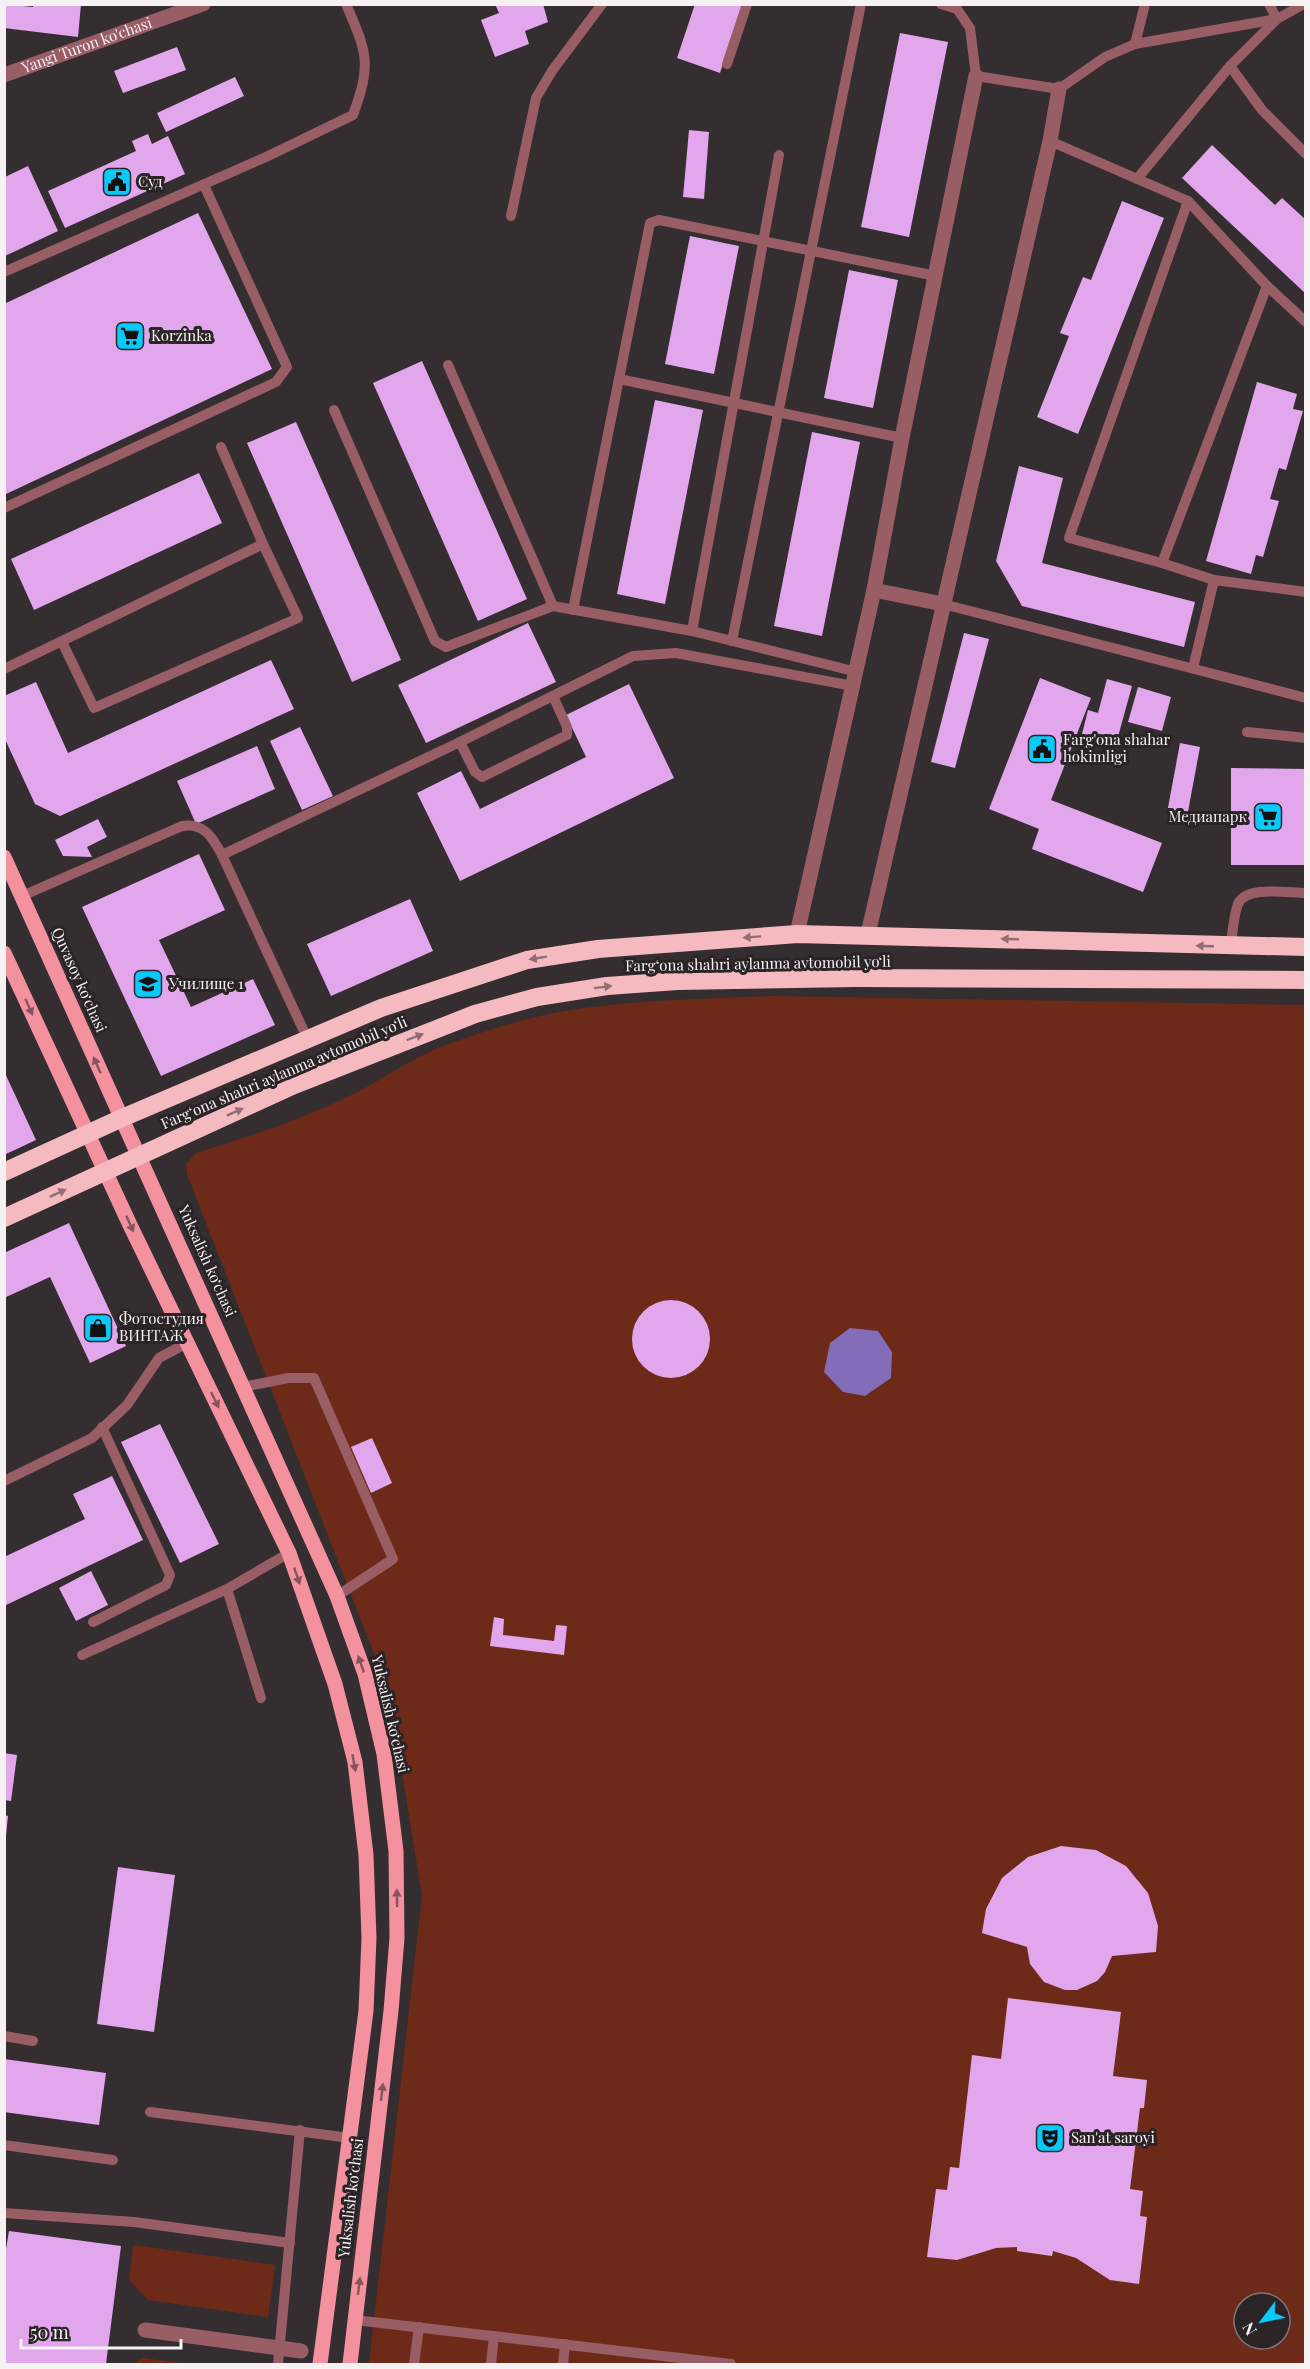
<svg xmlns="http://www.w3.org/2000/svg" width="1310" height="2369" font-family="'Playfair Display',serif">
	<style>
		.green { fill: #6e2a18; fill-rule: evenodd }
		.water { fill: #836cb8 }
		.building { fill: #e2a6ec }
		.lines { fill: none; stroke-linecap: round; stroke-linejoin: round }
		.lane { stroke: #995d66; stroke-width: 10 }
		.street { stroke: #995d66; stroke-width: 15 }
		.primary { stroke: #f3919f; stroke-width: 15 }
		.highway { stroke: #f5b9c0; stroke-width: 18 }
		.oneway { fill: #906e74 }
		.oneway2 { fill: #85555d }
		.labels { text-anchor: middle; stroke-width: 6; stroke-linejoin: round; paint-order: stroke }
		.street-label { font-size: 15px; fill: #f6f1f3; stroke: #2b2427 }
		.poi-label { font-size: 15px; fill: #f6f1f3; stroke: #2b2427; text-anchor: start }
	</style>
	<rect width="100%" height="100%" fill="#352e31"/>
	<g class="green">
		<path d="M 772,996 L 1305,1005 L 1305,2364 L 369,2364 L 422,1896 L 389,1692 L 187,1174 L 186,1164 L 196,1153 C 245,1138 294,1122 341,1100 C 377,1084 408,1059 446,1045 C 482,1032 521,1019 559,1012 C 629,1000 701,999 772,996 ZM 1244,2303 L 1280,2303 L 1280,2339 L 1244,2339 Z"/>
		<path d="M 133,2245 L 275,2265 L 268,2317 L 148,2300 L 129,2280 Z"/>
		<path d="M 143,2358 L 188,2364 L 133,2364 Z"/>
	</g>
	<path class="water" d="M 850,1328 L 878,1331 L 892,1352 L 891,1378 L 865,1396 L 843,1392 L 824,1372 L 830,1343 Z"/>
	<g class="building">
		<path d="M 4,4 L 33,7 L 33,4 L 81,4 L 78,37 L 4,28 Z"/>
		<path d="M 495,4 L 543,4 L 548,22 L 525,31 L 529,44 L 495,57 L 481,20 L 499,13 Z"/>
		<path d="M 695,4 L 743,4 L 720,73 L 677,58 Z"/>
		<path d="M 900,33 L 948,42 L 909,237 L 861,227 Z"/>
		<path d="M 177,47 L 186,70 L 123,93 L 114,71 Z"/>
		<path d="M 235,77 L 244,96 L 166,132 L 157,113 Z"/>
		<path d="M 689,130 L 709,132 L 704,199 L 683,197 Z"/>
		<path d="M 148,134 L 152,144 L 168,136 L 185,174 L 65,228 L 48,191 L 136,151 L 132,141 Z"/>
		<path d="M 1212,145 L 1275,205 L 1282,198 L 1306,220 L 1306,294 L 1182,178 Z"/>
		<path d="M 28,166 L 58,231 L 5,256 L 5,177 Z"/>
		<path d="M 1122,201 L 1164,218 L 1078,434 L 1037,417 L 1069,336 L 1060,333 L 1083,277 L 1091,280 Z"/>
		<path d="M 198,213 L 272,369 L 4,495 L 4,304 Z"/>
		<path d="M 690,236 L 739,246 L 714,374 L 665,364 Z"/>
		<path d="M 849,270 L 898,280 L 873,408 L 824,398 Z"/>
		<path d="M 422,361 L 527,599 L 478,621 L 373,383 Z"/>
		<path d="M 1257,382 L 1297,394 L 1293,409 L 1303,411 L 1286,470 L 1279,468 L 1270,499 L 1279,501 L 1263,557 L 1256,555 L 1251,574 L 1206,561 Z"/>
		<path d="M 655,400 L 703,410 L 665,604 L 617,594 Z"/>
		<path d="M 296,422 L 401,660 L 352,682 L 247,443 Z"/>
		<path d="M 812,432 L 860,442 L 822,636 L 774,626 Z"/>
		<path d="M 1019,466 L 1063,478 L 1042,563 L 1195,602 L 1184,647 L 1022,606 L 996,561 Z"/>
		<path d="M 199,473 L 222,523 L 34,610 L 11,559 Z"/>
		<path d="M 528,623 L 556,682 L 426,743 L 398,685 Z"/>
		<path d="M 964,633 L 989,639 L 955,768 L 931,762 Z"/>
		<path d="M 271,660 L 294,709 L 60,816 L 35,804 L 4,737 L 4,696 L 36,682 L 68,753 Z"/>
		<path d="M 1040,678 L 1091,698 L 1051,800 L 1162,843 L 1143,892 L 1032,849 L 1039,829 L 989,809 Z"/>
		<path d="M 1107,679 L 1132,686 L 1116,744 L 1082,734 L 1088,710 L 1098,713 Z"/>
		<path d="M 629,684 L 674,778 L 460,881 L 417,793 L 461,771 L 480,809 L 586,757 L 566,715 Z"/>
		<path d="M 1138,687 L 1171,697 L 1162,731 L 1128,722 Z"/>
		<path d="M 300,727 L 333,796 L 302,810 L 270,741 Z"/>
		<path d="M 1180,743 L 1200,747 L 1187,817 L 1167,813 Z"/>
		<path d="M 257,746 L 275,789 L 196,824 L 177,781 Z"/>
		<path d="M 1231,768 L 1306,769 L 1306,865 L 1231,865 Z"/>
		<path d="M 98,819 L 107,837 L 87,847 L 92,857 L 63,856 L 55,840 Z"/>
		<path d="M 199,854 L 225,910 L 159,940 L 191,1007 L 253,979 L 275,1025 L 161,1076 L 82,907 Z"/>
		<path d="M 410,899 L 433,951 L 331,996 L 307,944 Z"/>
		<path d="M 4,1071 L 36,1140 L 4,1155 Z"/>
		<path d="M 69,1223 L 126,1346 L 90,1363 L 50,1277 L 4,1298 L 4,1253 Z"/>
		<circle cx="671" cy="1339" r="39"/>
		<path d="M 160,1424 L 219,1544 L 180,1563 L 121,1442 Z"/>
		<path d="M 372,1438 L 392,1483 L 371,1493 L 351,1447 Z"/>
		<path d="M 112,1476 L 143,1540 L 4,1606 L 4,1557 L 85,1519 L 73,1494 Z"/>
		<path d="M 91,1571 L 108,1605 L 76,1621 L 59,1588 Z"/>
		<path d="M 494,1617 L 504,1619 L 503,1635 L 554,1641 L 556,1625 L 567,1626 L 564,1655 L 490,1646 Z"/>
		<path d="M 4,1753 L 17,1755 L 11,1801 L 4,1800 Z"/>
		<path d="M 4,1815 L 8,1816 L 6,1836 L 4,1836 Z"/>
		<path d="M 1061,1846 L 1096,1850 L 1126,1866 L 1148,1893 L 1158,1926 L 1156,1952 L 1112,1956 L 1105,1972 L 1097,1981 L 1077,1990 L 1065,1990 L 1044,1982 L 1030,1964 L 1027,1947 L 982,1933 L 986,1909 L 1002,1878 L 1028,1857 Z"/>
		<path d="M 118,1867 L 175,1875 L 154,2032 L 97,2024 Z"/>
		<path d="M 1008,1998 L 1121,2012 L 1113,2076 L 1147,2080 L 1144,2108 L 1140,2108 L 1130,2189 L 1143,2191 L 1140,2216 L 1147,2217 L 1139,2284 L 1110,2280 L 1076,2258 L 1053,2251 L 1052,2256 L 1017,2251 L 1017,2247 L 996,2248 L 957,2260 L 927,2257 L 936,2189 L 947,2190 L 950,2167 L 959,2168 L 972,2055 L 1001,2059 Z"/>
		<path d="M 4,2059 L 106,2073 L 99,2125 L 4,2112 Z"/>
		<path d="M 9,2231 L 121,2246 L 106,2364 L 4,2364 L 4,2261 Z"/>
	</g>
	<g class="lines">
		<g class="lane">
			<path d="M 941,4 L 957,9 L 970,28 L 976,76 L 1059,89 L 1105,57 L 1135,44 L 1277,19 L 1304,4"/>
			<path d="M 1269,4 L 1277,19 L 1230,66 L 1262,110 L 1306,154"/>
			<path d="M 1135,44 L 1145,4"/>
			<path d="M 727,64 L 747,4"/>
			<path d="M 1050,141 L 1188,201 L 1267,286 L 1162,563 L 1214,580 L 1193,668"/>
			<path d="M 1137,179 L 1230,66"/>
			<path d="M 511,216 L 536,98 L 552,71 L 602,4"/>
			<path d="M 4,272 L 266,157 L 353,115 C 372,63 367,53 346,4"/>
			<path d="M 1267,286 L 1306,322"/>
			<path d="M 448,365 L 553,606 L 692,631 L 857,672"/>
			<path d="M 619,379 L 902,438"/>
			<path d="M 334,410 L 435,641 L 446,647 L 553,606"/>
			<path d="M 221,447 L 263,544"/>
			<path d="M 4,508 L 276,382 L 287,367 L 204,185"/>
			<path d="M 1162,563 L 1069,538 L 1188,201"/>
			<path d="M 1214,580 L 1306,592"/>
			<path d="M 943,604 L 1306,698"/>
			<path d="M 573,610 L 650,223 L 659,220 L 936,276"/>
			<path d="M 692,631 L 779,155"/>
			<path d="M 732,641 L 861,4"/>
			<path d="M 4,669 L 263,544 L 298,618 L 94,708 L 62,642"/>
			<path d="M 1247,732 L 1306,738"/>
			<path d="M 460,742 L 475,772 L 482,777 L 567,735 L 567,727 L 553,696"/>
			<path d="M 222,855 L 460,742 L 633,656 L 676,653 L 853,686"/>
			<path d="M 22,896 L 182,826 C 204,822 213,838 222,855 L 308,1040"/>
			<path d="M 1230,947 C 1233,934 1233,917 1238,904 C 1246,885 1288,893 1306,893"/>
			<path d="M 243,1387 L 288,1378 L 314,1378 L 393,1559 L 337,1596"/>
			<path d="M 4,1481 L 92,1438 L 127,1405 L 159,1358 L 187,1343"/>
			<path d="M 227,1589 L 261,1698"/>
			<path d="M 93,1622 L 166,1585 L 170,1575 L 102,1427"/>
			<path d="M 82,1655 L 227,1589 L 289,1553"/>
			<path d="M 4,2036 L 33,2041"/>
			<path d="M 150,2112 L 350,2138"/>
			<path d="M 4,2145 L 113,2160"/>
			<path d="M 4,2213 L 134,2222 L 290,2243"/>
			<path d="M 355,2320 L 731,2364"/>
			<path d="M 278,2364 L 300,2130"/>
			<path d="M 414,2364 L 419,2327"/>
			<path d="M 491,2364 L 494,2336"/>
			<path d="M 563,2364 L 565,2344"/>
		</g>
		<g class="street">
			<path id="s1" d="M 4,75 L 203,4"/>
			<path d="M 874,590 L 943,604"/>
			<path d="M 797,934 L 874,590 L 902,438 L 976,76"/>
			<path d="M 868,934 L 1050,141 L 1059,89"/>
			<path d="M 145,2330 L 301,2351"/>
		</g>
		<g class="primary">
			<path d="M 4,857 L 337,1596 L 365,1674 L 384,1754 L 396,1851 L 397,1938 L 391,2011 L 350,2364"/>
			<path d="M 4,953 L 130,1225 L 289,1553 L 335,1684 L 355,1762 L 366,1855 L 369,1938 L 366,2011 L 320,2364"/>
		</g>
		<g class="highway">
			<path d="M 4,1172 L 122,1118 L 381,1008 L 527,960 L 598,949 L 797,934 L 1306,947"/>
			<path d="M 4,1218 L 294,1085 L 475,1014 L 537,997 L 607,986 L 677,981 L 856,978 L 1306,980"/>
		</g>
	</g>
	<defs><path id="oneway-solid" d="M-6-.8H1V-3.2L6.5 0L1 3.2V.8H-6Z" transform="scale(1.5)"/></defs>
	<g class="oneway">
		<use href="#oneway-solid" transform="translate(752 937) rotate(176)"/>
		<use href="#oneway-solid" transform="translate(1010 939) rotate(-178)"/>
		<use href="#oneway-solid" transform="translate(1205 946) rotate(-178)"/>
		<use href="#oneway-solid" transform="translate(538 958) rotate(171)"/>
		<use href="#oneway-solid" transform="translate(603 987) rotate(-7)"/>
		<use href="#oneway-solid" transform="translate(415 1037) rotate(-21)"/>
		<use href="#oneway-solid" transform="translate(235 1112) rotate(-24)"/>
		<use href="#oneway-solid" transform="translate(58 1193) rotate(-25)"/>
	</g>
	<g class="oneway2">
		<use href="#oneway-solid" transform="translate(29 1007) rotate(66)"/>
		<use href="#oneway-solid" transform="translate(97 1065) rotate(-114)"/>
		<use href="#oneway-solid" transform="translate(130 1224) rotate(65)"/>
		<use href="#oneway-solid" transform="translate(215 1400) rotate(64)"/>
		<use href="#oneway-solid" transform="translate(297 1576) rotate(71)"/>
		<use href="#oneway-solid" transform="translate(361 1664) rotate(-109)"/>
		<use href="#oneway-solid" transform="translate(354 1763) rotate(80)"/>
		<use href="#oneway-solid" transform="translate(397 1898) rotate(-91)"/>
		<use href="#oneway-solid" transform="translate(382 2092) rotate(-83)"/>
		<use href="#oneway-solid" transform="translate(359 2286) rotate(-83)"/>
	</g>
	<defs>
		<g id="civic-square" transform="scale(1.5)"><rect x="-9" y="-9" width="18" height="18" rx="4" fill="#09cafa" stroke="#2b2427"/><path d="M-.6-6.5H3V-4.5H.6V-3L4-1V1h2V6H-6V1h2V-1L-.6-3ZM-1.2 2.5V6h2.4V2.5Z" fill="#111"/></g>
		<g id="supermarket-square" transform="scale(1.5)"><rect x="-9" y="-9" width="18" height="18" rx="4" fill="#09cafa" stroke="#2b2427"/><path d="M-6-5.5h2.5l.6 2H6L4.5 2H-2.5L-4.4-4H-6ZM-1.5 3.2a1.3 1.3 0 1 0 .1 0ZM3 3.2a1.3 1.3 0 1 0 .1 0Z" fill="#111"/></g>
		<g id="school-square" transform="scale(1.5)"><rect x="-9" y="-9" width="18" height="18" rx="4" fill="#09cafa" stroke="#2b2427"/><path d="M0-5L7-2L0 1L-7-2ZM-4 1L0 2.5L4 1V4Q0 6-4 4Z" fill="#111"/></g>
		<g id="shop-square" transform="scale(1.5)"><rect x="-9" y="-9" width="18" height="18" rx="4" fill="#09cafa" stroke="#2b2427"/><path d="M-5-2.5h2.3a2.7 3.5 0 0 1 5.4 0H5L5.5 6h-11ZM-1.5-2.5h3a1.5 2.3 0 0 0-3 0Z" fill="#111"/></g>
		<g id="theatre-square" transform="scale(1.5)"><rect x="-9" y="-9" width="18" height="18" rx="4" fill="#09cafa" stroke="#2b2427"/><path d="M-5-5.5Q0-4 5-5.5V0Q5 5 0 6Q-5 5-5 0ZM-3.3-2.5H-1v1.5H-3.3ZM1-2.5H3.3v1.5H1ZM-2.8 1Q0 5.5 2.8 1Z" fill="#111"/></g>
	</defs>
	<g fill-rule="evenodd">
		<use href="#civic-square" x="117" y="182"/>
		<use href="#supermarket-square" x="130" y="336"/>
		<use href="#civic-square" x="1042" y="749"/>
		<use href="#supermarket-square" x="1268" y="817"/>
		<use href="#school-square" x="148" y="984"/>
		<use href="#shop-square" x="98" y="1328"/>
		<use href="#theatre-square" x="1050" y="2138"/>
	</g>
	<g class="labels">
		<g class="street-label">
			<text dy="5" stroke="none"><textPath href="#s1" startOffset="88">Yangi Turon ko'chasi</textPath></text>
			<text transform="translate(758 964) rotate(-1)" y="5">Fargʻona shahri aylanma avtomobil yoʻli</text>
			<text transform="translate(79 980) rotate(66)" y="5">Quvasoy koʻchasi</text>
			<text transform="translate(284 1073) rotate(-23)" y="5">Fargʻona shahri aylanma avtomobil yoʻli</text>
			<text transform="translate(207 1261) rotate(66)" y="5">Yuksalish koʻchasi</text>
			<text transform="translate(390 1714) rotate(77)" y="5">Yuksalish koʻchasi</text>
			<text transform="translate(351 2198) rotate(-83)" y="5">Yuksalish koʻchasi</text>
		</g>
		<g class="poi-label">
			<text x="138" y="187">Суд</text>
			<text x="151" y="341">Korzinka</text>
			<text x="1063" y="745">Farg'ona shahar<tspan x="1063" dy="17">hokimligi</tspan></text>
			<text x="1247" y="822" text-anchor="end">Медиапарк</text>
			<text x="169" y="989">Училище 1</text>
			<text x="119" y="1324">Фотостудия<tspan x="119" dy="17">ВИНТАЖ</tspan></text>
			<text x="1071" y="2143">San'at saroyi</text>
		</g>
	</g>
	<rect width="1310" height="2369" fill="none" stroke="#f6f1f3" stroke-width="12"/>
	<g transform="translate(1262 2321) rotate(238)"><circle r="28" fill="#2b2427" stroke="#7c7679" stroke-width="1.5"/>
	<path d="M0-4.5L10 22L0 15L-10 22Z" fill="#09cafa"/>
	<text y="-9" font-size="16" font-weight="bold" text-anchor="middle" fill="#f6f1f3">N</text>
	</g>
	<path d="M21 2339v9h160v-9" fill="none" stroke="#f6f1f3" stroke-width="3"/>
	<text x="30" y="2339" font-size="18" fill="#f6f1f3" stroke="#2b2427" stroke-width="4.5" paint-order="stroke">50 m</text>
</svg>
